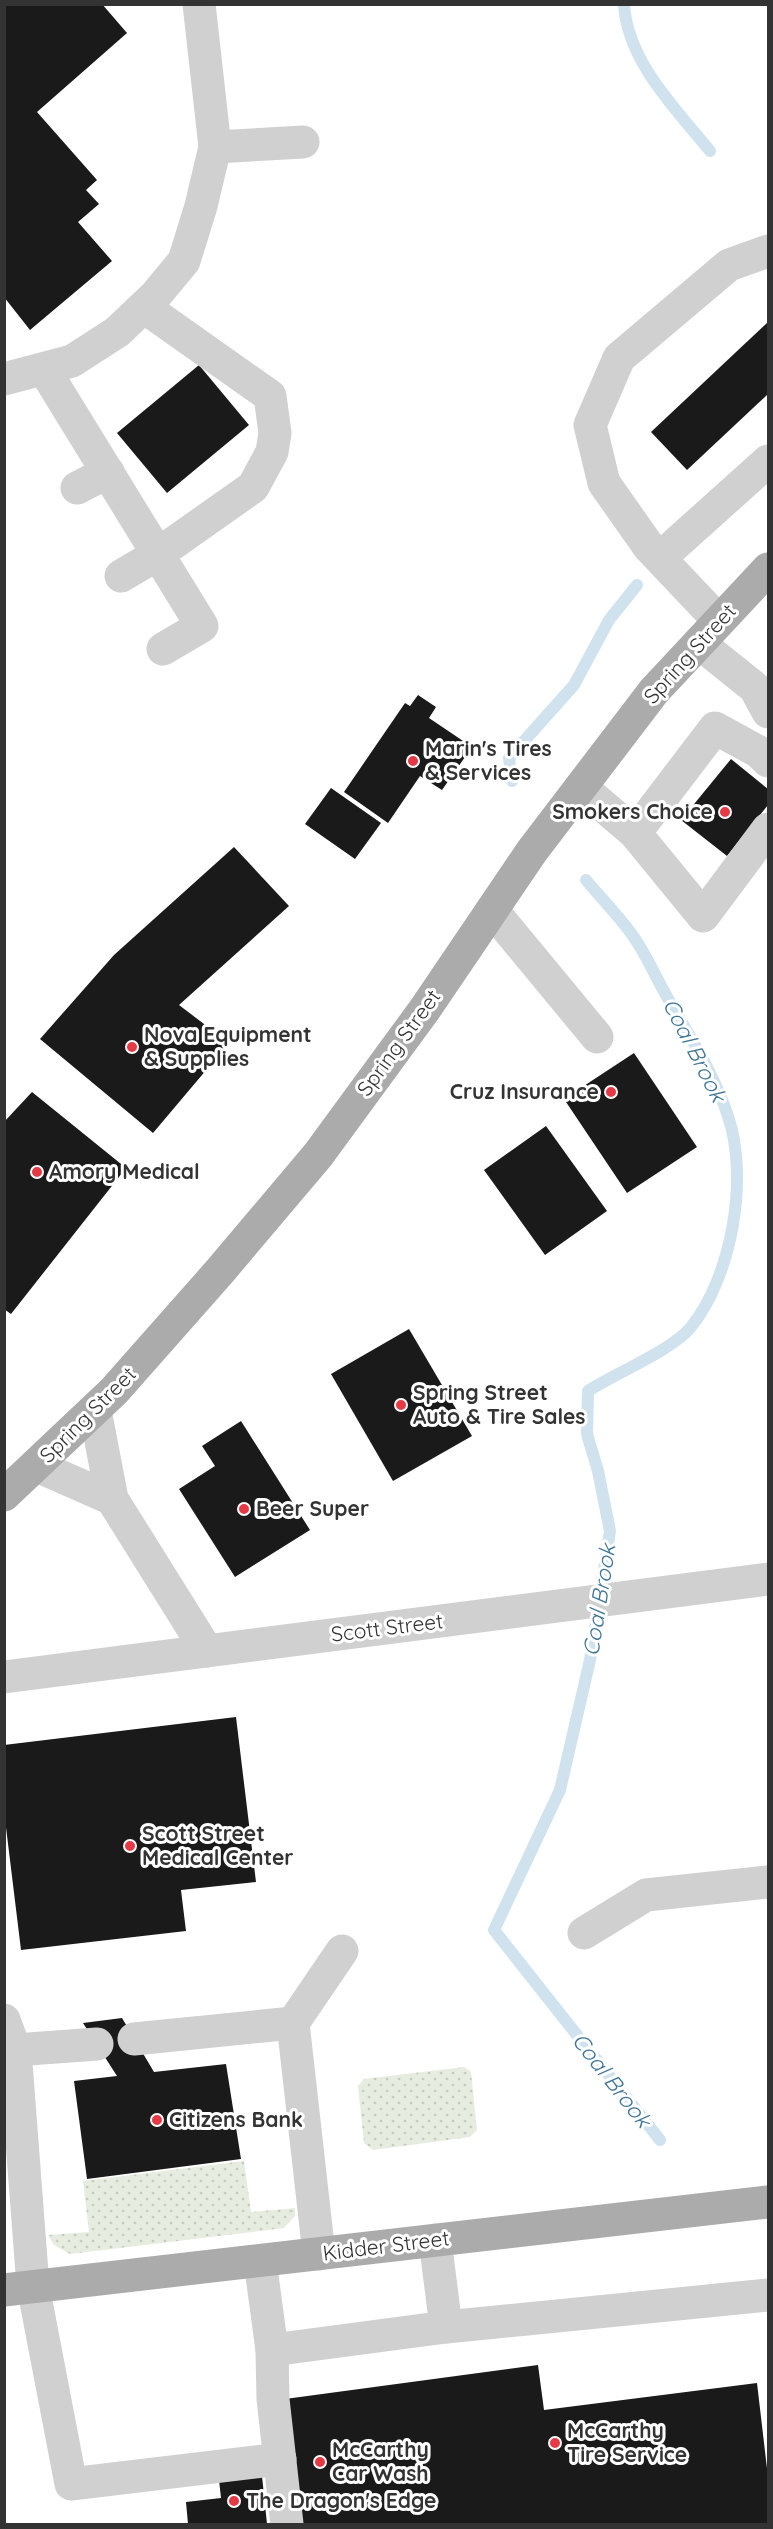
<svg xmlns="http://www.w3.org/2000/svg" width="773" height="2529" font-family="Quicksand,sans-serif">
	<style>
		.grass { fill: url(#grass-dots) }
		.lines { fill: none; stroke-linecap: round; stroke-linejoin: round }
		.stream { stroke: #cfe2ee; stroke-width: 12 }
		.building { fill: #1a1a1a }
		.minor { stroke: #d0d0d0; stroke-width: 33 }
		.major { stroke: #ababab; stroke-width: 33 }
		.poi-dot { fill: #e63946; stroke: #fff; stroke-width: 2 }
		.labels { text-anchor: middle; stroke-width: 6; stroke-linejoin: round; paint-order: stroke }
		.street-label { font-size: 21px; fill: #333; stroke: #fff }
		.poi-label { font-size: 21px; font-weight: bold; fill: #333; stroke: #fff; text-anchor: start }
		.water-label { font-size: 22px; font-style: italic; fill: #3f7597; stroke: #fff }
	</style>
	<defs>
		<pattern id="grass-dots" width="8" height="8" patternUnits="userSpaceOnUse" patternTransform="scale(1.5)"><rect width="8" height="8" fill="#e6ecdf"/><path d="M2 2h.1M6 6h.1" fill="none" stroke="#c6cbc0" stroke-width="1.8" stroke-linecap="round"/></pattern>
	</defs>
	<rect width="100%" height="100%" fill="#fff"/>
	<g class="grass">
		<path d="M 464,2067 L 471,2072 L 477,2130 L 470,2137 L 373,2150 L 364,2143 L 358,2086 L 364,2079 Z"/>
		<path d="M 244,2161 L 251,2212 L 295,2208 L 295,2216 L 284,2228 L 70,2254 L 54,2245 L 48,2235 L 89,2232 L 83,2181 Z"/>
	</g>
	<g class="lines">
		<g class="stream">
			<path d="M 624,4 C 627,61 676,109 710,151"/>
			<path d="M 512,781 L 509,758 L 574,685 L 609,620 L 637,585"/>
			<path d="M 586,880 C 601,898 619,916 633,936 C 646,954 655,976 666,995 C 688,1034 714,1073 728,1116 C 749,1178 732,1276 691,1327 C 674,1349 614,1374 588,1391 L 587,1434 L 598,1471 L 610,1531 L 590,1660 L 560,1790 L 494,1930 L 660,2140"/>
		</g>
	</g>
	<g class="building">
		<path d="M 4,4 L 102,4 L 127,33 L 37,112 L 97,180 L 86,190 L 99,204 L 78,222 L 112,261 L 30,330 L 4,297 Z"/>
		<path d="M 768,322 L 768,394 L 687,470 L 651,432 Z"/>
		<path d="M 199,365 L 249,425 L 167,493 L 117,433 Z"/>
		<path d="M 418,695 L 436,707 L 429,718 L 472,747 L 442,790 L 420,776 L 388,823 L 344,792 L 405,703 L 410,706 Z"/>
		<path d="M 731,759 L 768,789 L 768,805 L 727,856 L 681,820 Z"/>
		<path d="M 331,788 L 381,823 L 355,859 L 305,824 Z"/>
		<path d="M 234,847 L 289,906 L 179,1005 L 229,1043 L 153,1133 L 40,1039 L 114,955 Z"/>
		<path d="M 634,1053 L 697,1147 L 627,1193 L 564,1099 Z"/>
		<path d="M 32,1092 L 126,1168 L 11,1314 L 4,1309 L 4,1122 Z"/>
		<path d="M 546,1126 L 607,1211 L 545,1255 L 484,1170 Z"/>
		<path d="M 409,1329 L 472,1436 L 393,1481 L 331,1374 Z"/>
		<path d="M 241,1421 L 310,1530 L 235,1577 L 179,1489 L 215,1466 L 202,1446 Z"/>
		<path d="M 236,1717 L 256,1882 L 181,1890 L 186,1931 L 21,1950 L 4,1811 L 4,1745 Z"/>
		<path d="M 122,2018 L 154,2072 L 226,2064 L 241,2159 L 87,2179 L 74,2081 L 117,2076 L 83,2023 Z"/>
		<path d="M 538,2365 L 544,2410 L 757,2383 L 768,2477 L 768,2524 L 300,2524 L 285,2399 Z"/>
		<path d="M 262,2476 L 267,2524 L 188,2524 L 186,2502 L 221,2498 L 219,2480 Z"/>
	</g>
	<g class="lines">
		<g class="minor">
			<path d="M 215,147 L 303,142"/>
			<path d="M 44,369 L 202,626 L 163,649"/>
			<path d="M 4,379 L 72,361 L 117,332 L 155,296 L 184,261 L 201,206 L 215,147 L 199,4"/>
			<path d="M 77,488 L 108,472"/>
			<path d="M 660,558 L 768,461"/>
			<path d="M 121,576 L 158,554 L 253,487 L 272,452 L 275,433 L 270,396 L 144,307"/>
			<path d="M 719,621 L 649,547 L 604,483 L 590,425 L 619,358 L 729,265 L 768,251"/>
			<path d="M 699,643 L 755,688 L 768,712"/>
			<path d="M 581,787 L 635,833 L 703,916 L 768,829"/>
			<path d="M 635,833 L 715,728 L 759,752 L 768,761"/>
			<path d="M 492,910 L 597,1037"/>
			<path d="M 95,1410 L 112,1499 L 207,1651"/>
			<path d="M 37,1466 L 112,1499"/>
			<path d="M 4,1677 L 768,1579"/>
			<path d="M 584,1933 L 646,1895 L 768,1882"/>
			<path d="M 4,2020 L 15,2050 L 33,2286 L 71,2484 L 280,2459"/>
			<path d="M 134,2039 L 293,2023"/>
			<path d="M 15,2050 L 97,2044"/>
			<path d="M 435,2240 L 446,2327"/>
			<path d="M 319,2254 L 293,2023 L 342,1951"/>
			<path d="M 260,2261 L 272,2350 L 446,2327 L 768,2295"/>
			<path d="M 272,2350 L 273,2399 L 287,2524"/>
		</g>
		<g class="major">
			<path d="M 4,1495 L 114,1391 L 220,1271 L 318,1155 L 425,1009 L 532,851 L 654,691 L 768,569"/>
			<path d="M 4,2290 L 768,2202"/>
		</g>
	</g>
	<g class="poi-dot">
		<circle cx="413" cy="761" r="6"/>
		<circle cx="725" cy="812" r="6"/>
		<circle cx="132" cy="1047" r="6"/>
		<circle cx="611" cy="1092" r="6"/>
		<circle cx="37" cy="1172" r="6"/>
		<circle cx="401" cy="1405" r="6"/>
		<circle cx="244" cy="1509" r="6"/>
		<circle cx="130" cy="1846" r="6"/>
		<circle cx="157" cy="2120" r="6"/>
		<circle cx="555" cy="2443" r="6"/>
		<circle cx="320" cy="2462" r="6"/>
		<circle cx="234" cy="2501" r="6"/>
	</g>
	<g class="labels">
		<g class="street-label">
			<text transform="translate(690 654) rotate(-48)" y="7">Spring Street</text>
			<text transform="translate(399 1043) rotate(-54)" y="7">Spring Street</text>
			<text transform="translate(88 1415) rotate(-45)" y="7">Spring Street</text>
			<text transform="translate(387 1628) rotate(-7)" y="7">Scott Street</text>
			<text transform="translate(386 2246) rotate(-7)" y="7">Kidder Street</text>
		</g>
		<g class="poi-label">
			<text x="425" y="756">Marin's Tires<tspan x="425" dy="24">&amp; Services</tspan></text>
			<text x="713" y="819" text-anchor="end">Smokers Choice</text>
			<text x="144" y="1042">Nova Equipment<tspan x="144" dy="24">&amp; Supplies</tspan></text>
			<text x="599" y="1099" text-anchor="end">Cruz Insurance</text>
			<text x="49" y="1179">Amory Medical</text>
			<text x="413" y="1400">Spring Street<tspan x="413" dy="24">Auto &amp; Tire Sales</tspan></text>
			<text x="256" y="1516">Beer Super</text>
			<text x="142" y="1841">Scott Street<tspan x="142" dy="24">Medical Center</tspan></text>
			<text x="169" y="2127">Citizens Bank</text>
			<text x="567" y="2438">McCarthy<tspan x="567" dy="24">Tire Service</tspan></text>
			<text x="332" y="2457">McCarthy<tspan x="332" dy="24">Car Wash</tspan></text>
			<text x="246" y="2508">The Dragon's Edge</text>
		</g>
		<g class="water-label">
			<text transform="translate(695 1050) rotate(63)" y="8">Coal Brook</text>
			<text transform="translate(599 1600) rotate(-81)" y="8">Coal Brook</text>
			<text transform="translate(612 2080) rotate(52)" y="8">Coal Brook</text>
		</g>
	</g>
	<rect width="773" height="2529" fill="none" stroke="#333333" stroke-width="12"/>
</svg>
